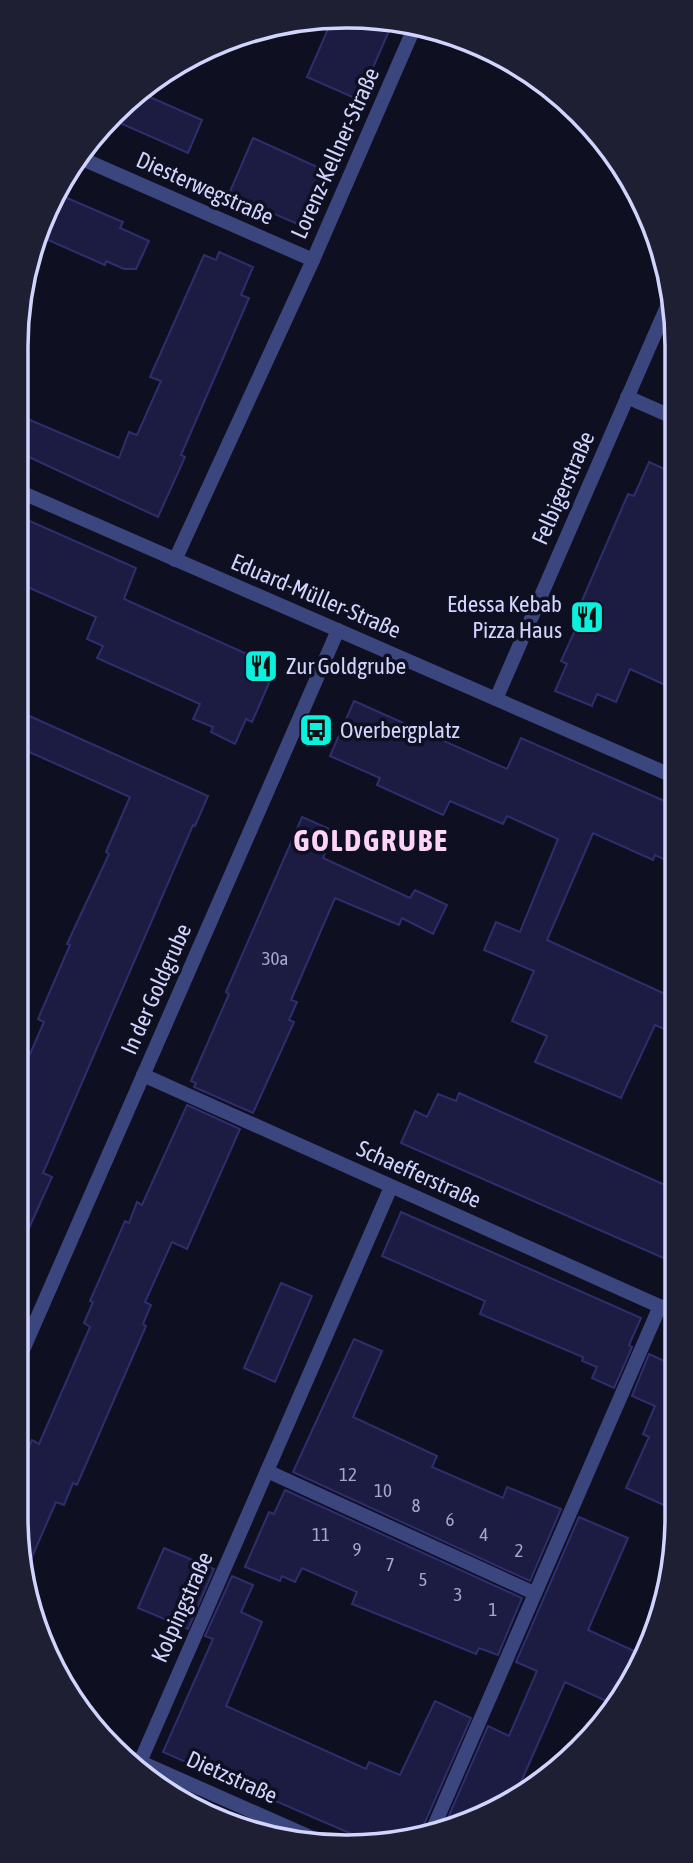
<svg xmlns="http://www.w3.org/2000/svg" width="693" height="1863" font-family="'Asap Condensed',sans-serif">
	<style>
		.building { fill: #1c1b42; stroke: #2f2e6d; stroke-width: 2 }
		.lines { fill: none; stroke-linecap: round; stroke-linejoin: round }
		.minor { stroke: #3b467f; stroke-width: 14 }
		.labels { text-anchor: middle; stroke-width: 7; stroke-linejoin: round; paint-order: stroke }
		.number-label { font-size: 19px; fill: #a4a6ce }
		.street-label { font-size: 23px; fill: #d1d5fd; stroke: #0f0f22 }
		.poi-label { font-size: 23px; fill: #d1d5fd; stroke: #0f0f22; text-anchor: start }
		.district-label { font-size: 30px; font-weight: bold; letter-spacing: 2px; fill: #fdd3f6; stroke: #0f0f22 }
		.rim { fill: none; stroke: #d1d5fd; stroke-width: 3.5 }
	</style>
	<rect width="100%" height="100%" fill="#0f0f22"/>
	<g class="building">
		<path d="M 332,20 L 392,24 L 359,100 L 307,77 Z"/>
		<path d="M 143,94 L 202,120 L 188,153 L 113,120 Z"/>
		<path d="M 253,138 L 326,171 L 302,226 L 229,194 Z"/>
		<path d="M 60,195 L 123,222 L 120,228 L 149,241 L 136,269 L 124,269 L 106,261 L 105,265 L 39,236 Z"/>
		<path d="M 219,252 L 253,267 L 241,295 L 249,298 L 181,455 L 185,457 L 158,517 L 16,451 L 16,414 L 119,458 L 129,432 L 137,435 L 161,381 L 150,377 L 204,255 L 216,260 Z"/>
		<path d="M 649,462 L 675,474 L 675,669 L 670,687 L 630,669 L 616,702 L 597,694 L 592,706 L 555,691 L 567,664 L 561,661 L 577,626 L 572,624 L 628,494 L 634,496 Z"/>
		<path d="M 16,515 L 136,568 L 124,599 L 276,667 L 252,722 L 246,719 L 235,744 L 211,732 L 213,727 L 193,719 L 200,704 L 97,658 L 103,646 L 87,639 L 96,617 L 16,582 Z"/>
		<path d="M 354,701 L 507,769 L 521,738 L 676,806 L 676,865 L 655,855 L 653,860 L 593,833 L 547,940 L 676,999 L 676,1034 L 655,1025 L 621,1098 L 535,1062 L 547,1036 L 512,1021 L 534,971 L 484,950 L 496,922 L 520,932 L 558,839 L 507,816 L 503,824 L 450,801 L 443,815 L 377,785 L 380,778 L 330,756 Z"/>
		<path d="M 16,710 L 208,796 L 195,826 L 193,825 L 43,1173 L 52,1177 L 16,1257 L 16,1086 L 44,1022 L 38,1019 L 70,945 L 67,944 L 109,854 L 106,852 L 130,797 L 16,746 Z"/>
		<path d="M 302,817 L 334,831 L 323,858 L 410,898 L 415,890 L 447,905 L 433,934 L 402,918 L 399,925 L 335,898 L 291,1000 L 297,1002 L 289,1020 L 294,1022 L 253,1113 L 194,1087 L 196,1083 L 191,1081 L 229,994 L 226,992 Z"/>
		<path d="M 459,1093 L 676,1190 L 677,1264 L 401,1143 L 415,1111 L 427,1117 L 438,1094 L 456,1101 Z"/>
		<path d="M 187,1105 L 240,1129 L 187,1249 L 172,1242 L 145,1302 L 151,1305 L 143,1324 L 146,1326 L 77,1485 L 73,1483 L 64,1505 L 56,1502 L 25,1573 L 16,1516 L 16,1459 L 23,1461 L 32,1440 L 39,1444 L 90,1327 L 84,1323 L 93,1302 L 90,1301 L 125,1221 L 129,1223 L 137,1202 L 142,1205 Z"/>
		<path d="M 401,1212 L 641,1318 L 629,1345 L 632,1347 L 614,1388 L 592,1378 L 597,1367 L 582,1361 L 583,1357 L 480,1314 L 485,1301 L 382,1256 Z"/>
		<path d="M 281,1283 L 312,1296 L 275,1382 L 244,1368 Z"/>
		<path d="M 354,1339 L 382,1351 L 353,1417 L 437,1456 L 432,1467 L 503,1498 L 507,1487 L 561,1509 L 530,1581 L 293,1472 Z"/>
		<path d="M 649,1354 L 673,1365 L 677,1356 L 677,1511 L 626,1488 L 649,1437 L 643,1434 L 655,1406 L 632,1396 Z"/>
		<path d="M 285,1490 L 522,1598 L 498,1655 L 479,1648 L 476,1654 L 352,1604 L 357,1592 L 302,1568 L 295,1582 L 282,1576 L 280,1581 L 245,1567 L 269,1512 L 274,1514 Z"/>
		<path d="M 579,1517 L 628,1538 L 588,1630 L 641,1654 L 615,1705 L 565,1682 L 514,1798 L 444,1827 L 488,1726 L 509,1736 L 537,1671 L 516,1662 Z"/>
		<path d="M 164,1548 L 214,1569 L 188,1629 L 138,1608 Z"/>
		<path d="M 232,1576 L 253,1585 L 241,1612 L 262,1622 L 226,1706 L 366,1769 L 369,1762 L 400,1775 L 435,1701 L 471,1718 L 422,1829 L 422,1836 L 411,1841 L 370,1842 L 163,1752 L 213,1639 L 205,1636 Z"/>
	</g>
	<g class="lines">
		<g class="minor">
			<path d="M 78,157 L 313,260"/>
			<path d="M 627,397 L 675,418"/>
			<path d="M 16,490 L 675,777"/>
			<path d="M 175,560 L 313,260 L 415,26"/>
			<path d="M 496,699 L 672,295"/>
			<path d="M 143,1075 L 677,1314"/>
			<path d="M 16,1366 L 338,630"/>
			<path d="M 267,1471 L 534,1593"/>
			<path d="M 120,1753 L 326,1844"/>
			<path d="M 140,1762 L 391,1187"/>
			<path d="M 431,1833 L 660,1306"/>
		</g>
	</g>
	<defs>
		<g id="restaurant-square" transform="scale(1.75)"><rect x="-9" y="-9" width="18" height="18" rx="4" fill="#0af1dd" stroke="#0f0f22"/><path d="M-5-6h1v4h1v-4h1v4h1v-4h1v5L-1.5 .5V6h-2V.5L-5-1ZM5-6V6H3V1.5H1.5Q1.5-4 5-6Z" fill="#111"/></g>
		<g id="bus-square" transform="scale(1.75)"><rect x="-9" y="-9" width="18" height="18" rx="4" fill="#0af1dd" stroke="#0f0f22"/><path d="M-5-6H5V4H4V6H2V4H-2V6H-4V4H-5ZM-3.5-4V0h7V-4ZM-3.5 1.2v1.5H-2V1.2ZM2 1.2v1.5H3.5V1.2Z" fill="#111"/></g>
	</defs>
	<g fill-rule="evenodd">
		<use href="#restaurant-square" x="587" y="617"/>
		<use href="#restaurant-square" x="261" y="666"/>
		<use href="#bus-square" x="316" y="730"/>
	</g>
	<g class="labels">
		<g class="number-label">
			<text x="275" y="965">30a</text>
			<text x="348" y="1481">12</text>
			<text x="383" y="1497">10</text>
			<text x="416" y="1512">8</text>
			<text x="450" y="1526">6</text>
			<text x="321" y="1541">11</text>
			<text x="484" y="1541">4</text>
			<text x="357" y="1556">9</text>
			<text x="519" y="1557">2</text>
			<text x="390" y="1571">7</text>
			<text x="423" y="1586">5</text>
			<text x="458" y="1601">3</text>
			<text x="493" y="1616">1</text>
		</g>
		<g class="street-label">
			<text transform="translate(335 153) rotate(-66)" y="8">Lorenz-Kellner-Straße</text>
			<text transform="translate(205 188) rotate(24)" y="8">Diesterwegstraße</text>
			<text transform="translate(563 488) rotate(-66)" y="8">Felbigerstraße</text>
			<text transform="translate(316 596) rotate(23)" y="8">Eduard-Müller-Straße</text>
			<text transform="translate(156 989) rotate(-66)" y="8">In der Goldgrube</text>
			<text transform="translate(419 1174) rotate(24)" y="8">Schaefferstraße</text>
			<text transform="translate(182 1607) rotate(-66)" y="8">Kolpingstraße</text>
			<text transform="translate(232 1777) rotate(24)" y="8">Dietzstraße</text>
		</g>
		<g class="poi-label">
			<text x="562" y="612" text-anchor="end">Edessa Kebab<tspan x="562" dy="26">Pizza Haus</tspan></text>
			<text x="286" y="674">Zur Goldgrube</text>
			<text x="340" y="738">Overbergplatz</text>
		</g>
		<g class="district-label">
			<text x="371" y="851">GOLDGRUBE</text>
		</g>
	</g>
	<path d="M0 0H693V1863H0ZM346 28H347A318 318 0 0 1 665 346V1517A318 318 0 0 1 347 1835H346A318 318 0 0 1 28 1517V346A318 318 0 0 1 346 28Z" fill="#1f1f34" fill-rule="evenodd"/>
	<path class="rim" d="M346 28H347A318 318 0 0 1 665 346V1517A318 318 0 0 1 347 1835H346A318 318 0 0 1 28 1517V346A318 318 0 0 1 346 28Z"/>
</svg>
